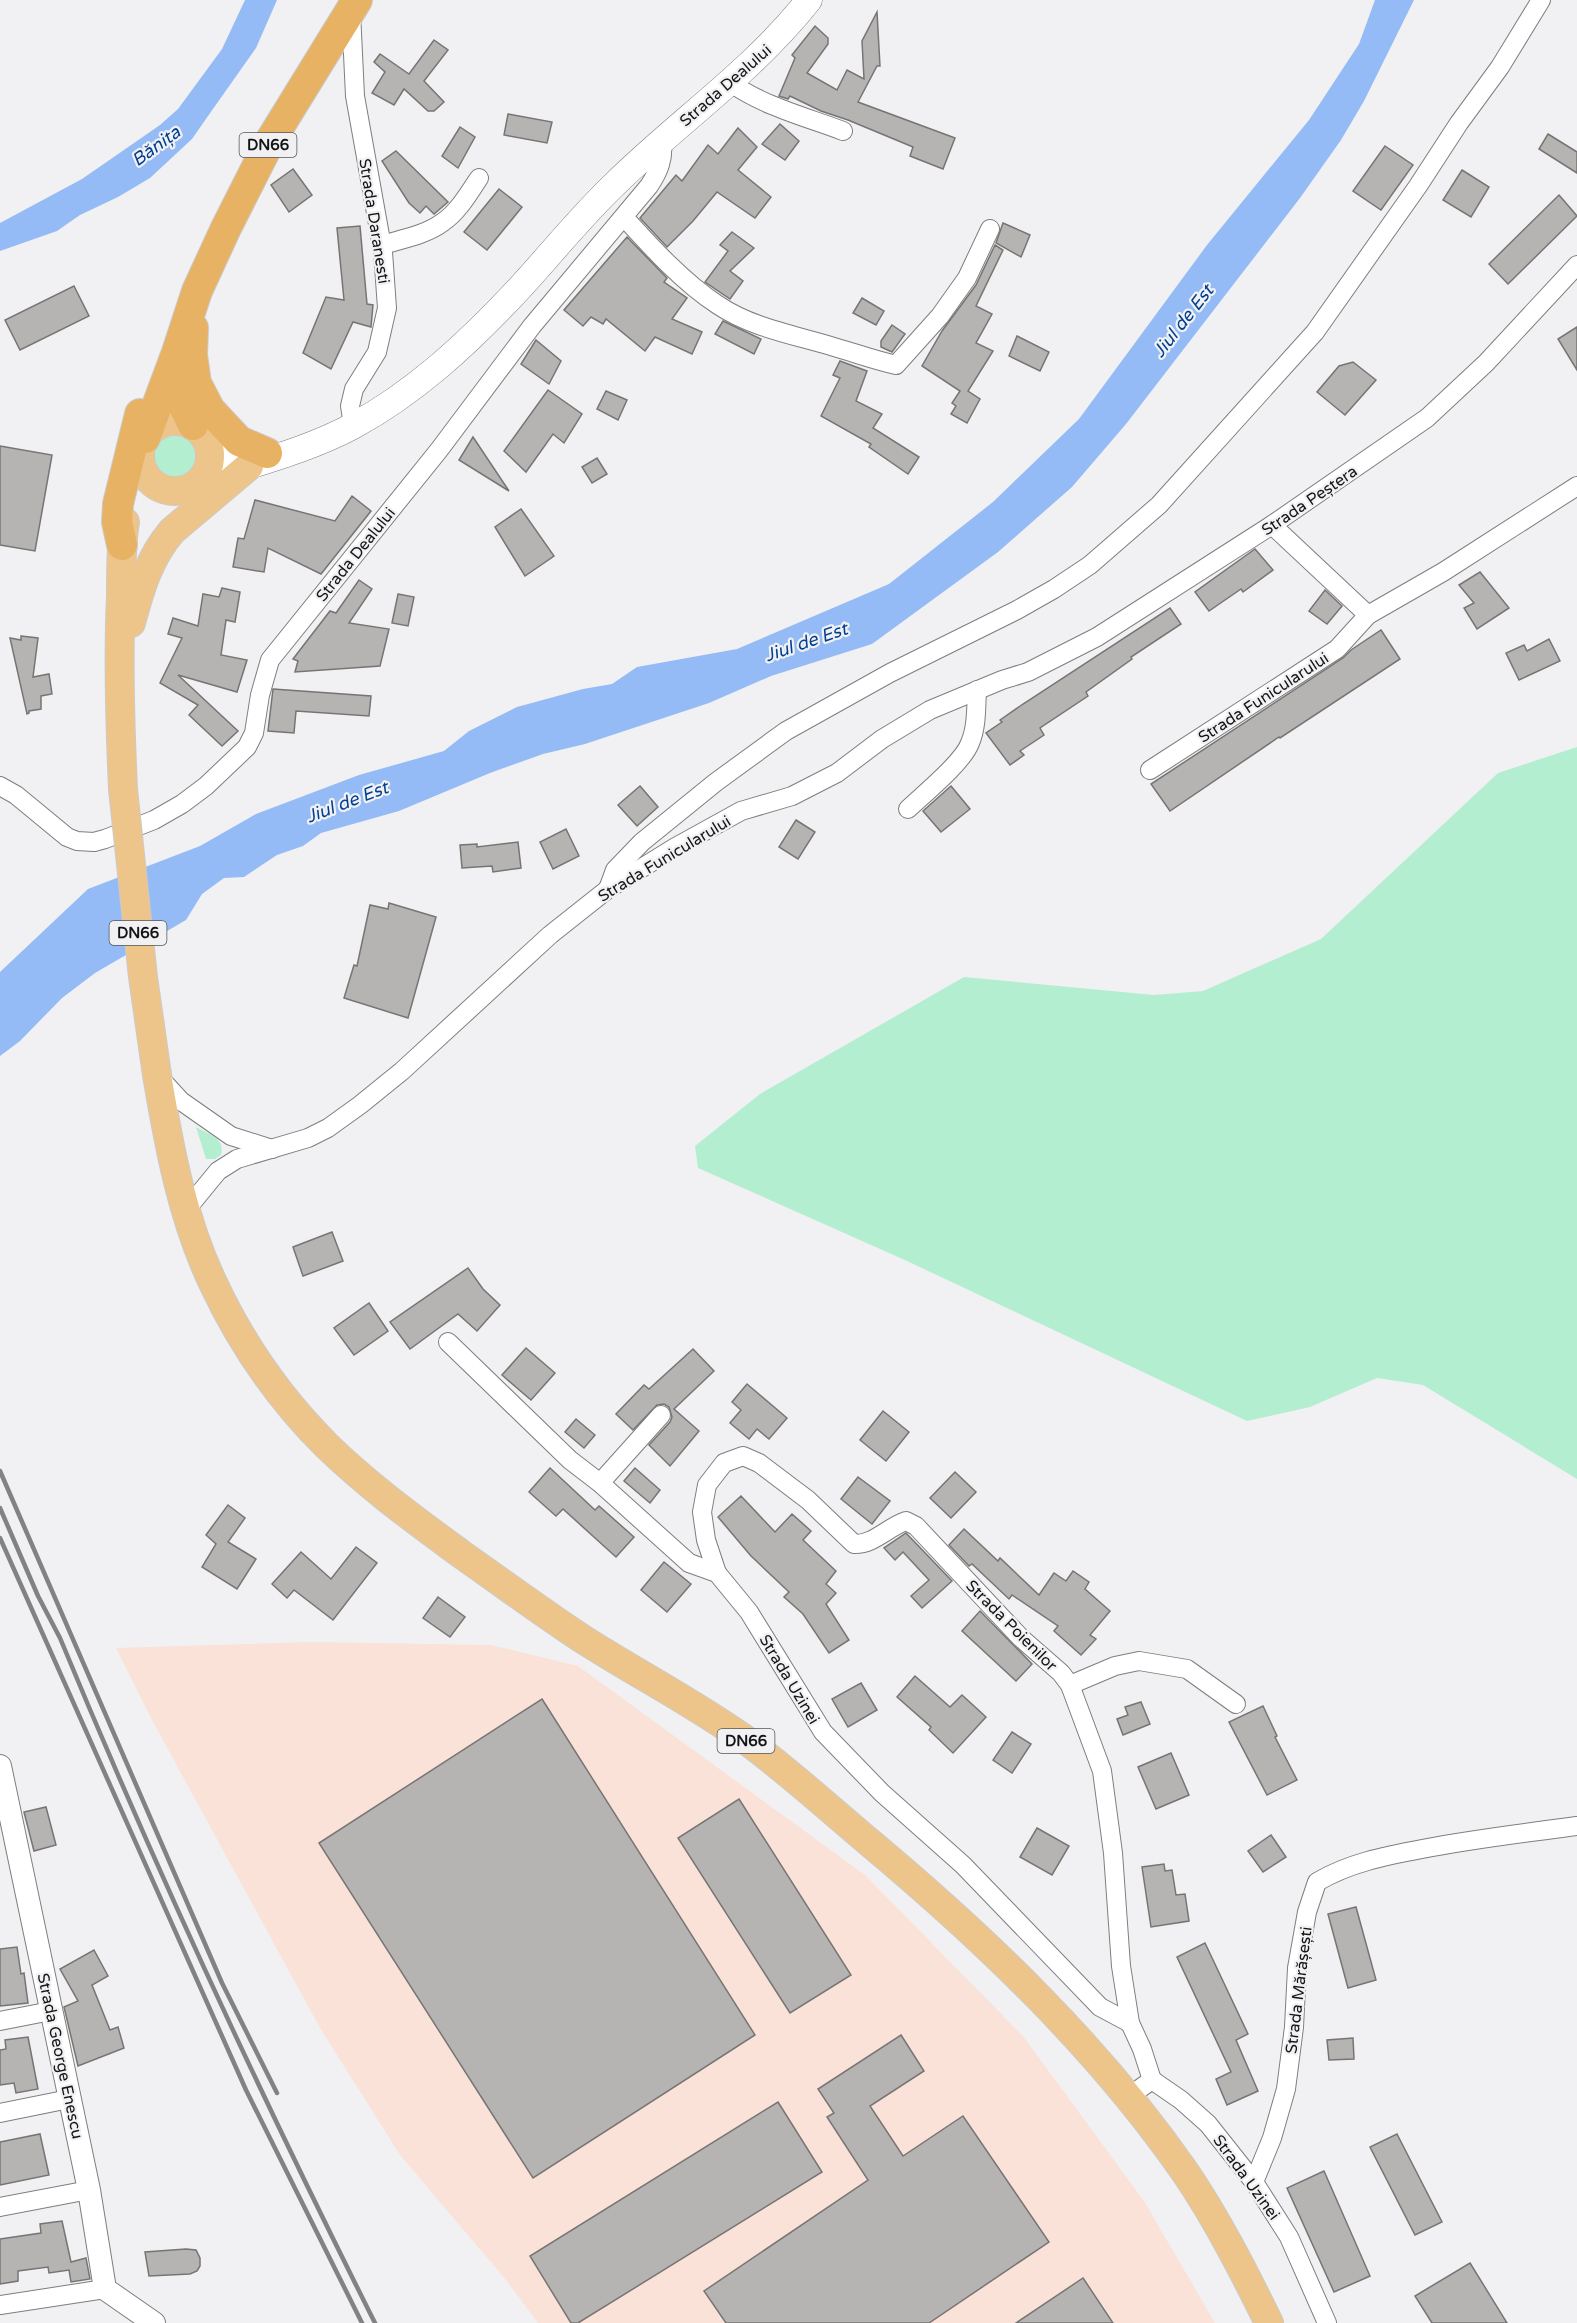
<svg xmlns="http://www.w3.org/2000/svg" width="1577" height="2323" font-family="'Varela Round',sans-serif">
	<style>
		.industrial { fill: #fae2d8 }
		.green { fill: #b4eed1 }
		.water { fill: #94bbf5 }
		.building { fill: #b6b4b3; stroke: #777574; stroke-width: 1.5 }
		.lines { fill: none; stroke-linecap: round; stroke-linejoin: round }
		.minor-casing { stroke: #7d7e7f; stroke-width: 20 }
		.tertiary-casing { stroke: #7d7e7f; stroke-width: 24 }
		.secondary-casing { stroke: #7d7e7f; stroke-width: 27 }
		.primary-casing { stroke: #cbcbcb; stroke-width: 30 }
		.trunk-casing { stroke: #cbcbcb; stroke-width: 32 }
		.minor { stroke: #fff; stroke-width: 18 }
		.tertiary { stroke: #fff; stroke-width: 22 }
		.secondary { stroke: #fff; stroke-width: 26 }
		.primary { stroke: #edc58a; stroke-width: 28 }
		.trunk { stroke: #e7b263; stroke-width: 30 }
		.rail { stroke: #818283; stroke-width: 4.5 }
		.primary-bridge-casing { stroke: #cbcbcb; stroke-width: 30; stroke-linecap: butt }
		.primary-bridge { stroke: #edc58a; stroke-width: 28 }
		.labels { text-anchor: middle; stroke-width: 4.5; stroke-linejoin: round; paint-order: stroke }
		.shield { fill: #f1f1f3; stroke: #565657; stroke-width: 1.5 }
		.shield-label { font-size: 15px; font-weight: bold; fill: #131414 }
		.street-label { font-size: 16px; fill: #131414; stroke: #f1f1f3 }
		.water-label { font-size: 18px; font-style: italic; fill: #004091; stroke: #f1f1f3 }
	</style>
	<rect width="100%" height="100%" fill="#f1f1f3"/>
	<path class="industrial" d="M 312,1642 L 491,1645 L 578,1666 L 865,1875 L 1023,2036 L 1144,2201 L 1215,2323 L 538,2323 L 506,2280 L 400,2155 L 320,2028 L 152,1720 L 116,1648 Z"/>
	<g class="green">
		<path d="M 179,421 L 210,452 C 208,498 153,505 141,459 L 167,422 Z"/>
		<path d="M 1577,747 L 1577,1479 L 1423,1385 L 1377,1378 L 1310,1407 L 1247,1421 L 907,1261 L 698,1168 L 695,1146 L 760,1094 L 964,977 L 1154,995 L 1203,991 L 1321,939 L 1498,773 Z"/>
		<path d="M 196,1127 C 208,1134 226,1138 221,1155 L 215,1159 L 206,1159 Z"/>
	</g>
	<g class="water">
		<path d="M 245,0 L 277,0 L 256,48 L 208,116 L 192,139 L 150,178 L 118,197 L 80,215 L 57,231 L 0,251 L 0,223 L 82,179 L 160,125 L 178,109 L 222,49 Z"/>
		<path d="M 1375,0 L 1414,0 L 1364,101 L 1341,140 L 1300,198 L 1126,424 L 1072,487 L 998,552 L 872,644 L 771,676 L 709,703 L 585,744 L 543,754 L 490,773 L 399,811 L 321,833 L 303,846 L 277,855 L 244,877 L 224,878 L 202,894 L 186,920 L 95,973 L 62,998 L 20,1041 L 0,1056 L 0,972 L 88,889 L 200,846 L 256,814 L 359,775 L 444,751 L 469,731 L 517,707 L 583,689 L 612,684 L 637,667 L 737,649 L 889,584 L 993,502 L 1079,419 L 1207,245 L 1309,120 L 1359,44 Z"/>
	</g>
	<g class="building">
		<path d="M 877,12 L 880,66 L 877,66 L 858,102 L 955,138 L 943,169 L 910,156 L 913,147 L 848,120 L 821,111 L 790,96 L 788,99 L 779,96 L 795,58 L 792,55 L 815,26 L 828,38 L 828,44 L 807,73 L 837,90 L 847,70 L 864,79 L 862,41 Z"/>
		<path d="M 434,40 L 448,50 L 424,81 L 444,102 L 434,111 L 428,111 L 404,89 L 394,105 L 372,93 L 385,72 L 374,62 L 380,54 L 409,74 Z"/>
		<path d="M 508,114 L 552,122 L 547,143 L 504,135 Z"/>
		<path d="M 780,124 L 799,141 L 785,160 L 762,144 Z"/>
		<path d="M 460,127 L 475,137 L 458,168 L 442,156 Z"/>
		<path d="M 738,128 L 757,147 L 738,170 L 771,197 L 755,218 L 717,192 L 693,221 L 667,247 L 640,218 L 676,175 L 682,181 L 708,145 L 718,154 Z"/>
		<path d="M 1548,134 L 1577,152 L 1577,173 L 1539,149 Z"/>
		<path d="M 1385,146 L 1413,165 L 1381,210 L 1353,191 Z"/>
		<path d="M 396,151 L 448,202 L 434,214 L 426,206 L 420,213 L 409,203 L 382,161 Z"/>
		<path d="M 293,169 L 312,195 L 289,212 L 271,185 Z"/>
		<path d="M 1462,170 L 1489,187 L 1471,217 L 1443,200 Z"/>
		<path d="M 499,189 L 522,207 L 487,250 L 464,232 Z"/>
		<path d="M 1559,195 L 1577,216 L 1508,284 L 1489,264 Z"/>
		<path d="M 1003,223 L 1030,235 L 1021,257 L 996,243 Z"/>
		<path d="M 360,226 L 367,304 L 373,305 L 371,327 L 353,322 L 331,369 L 303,353 L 326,297 L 344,300 L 337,228 Z"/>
		<path d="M 732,232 L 754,248 L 730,271 L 743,281 L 730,299 L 705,282 L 728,251 L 720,245 Z"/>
		<path d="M 627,237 L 667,278 L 664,282 L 687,298 L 672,319 L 702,332 L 692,354 L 655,337 L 645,351 L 606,319 L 603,324 L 591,317 L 583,326 L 564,310 Z"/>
		<path d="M 995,245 L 1003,250 L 976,306 L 992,314 L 976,343 L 993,351 L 968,391 L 980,399 L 967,423 L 951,414 L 956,406 L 952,403 L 960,391 L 922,366 L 942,331 L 976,285 Z"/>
		<path d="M 74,286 L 89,316 L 20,350 L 5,320 Z"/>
		<path d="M 862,298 L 884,311 L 876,325 L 853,313 Z"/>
		<path d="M 723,321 L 761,339 L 754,354 L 715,334 Z"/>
		<path d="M 892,325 L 905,334 L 892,352 L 881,347 L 881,341 Z"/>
		<path d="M 1577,327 L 1577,370 L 1558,339 Z"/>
		<path d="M 1017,336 L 1049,352 L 1040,371 L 1009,356 Z"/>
		<path d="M 536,340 L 561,361 L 549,384 L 521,364 Z"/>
		<path d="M 840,361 L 867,371 L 856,401 L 882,414 L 873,428 L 919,457 L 908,474 L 869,447 L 871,444 L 821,416 L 840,378 L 833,375 Z"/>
		<path d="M 1353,362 L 1376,380 L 1345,415 L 1317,392 L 1339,366 Z"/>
		<path d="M 548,390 L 582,414 L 564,443 L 553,434 L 526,472 L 504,451 Z"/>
		<path d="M 606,391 L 627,400 L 618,420 L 597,409 Z"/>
		<path d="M 473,437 L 509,491 L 459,460 Z"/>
		<path d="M 0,446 L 52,455 L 35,551 L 0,545 Z"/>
		<path d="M 597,458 L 607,474 L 592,483 L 582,467 Z"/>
		<path d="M 352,496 L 371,511 L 321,574 L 268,548 L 264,572 L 233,567 L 238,538 L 244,539 L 255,500 L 335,521 Z"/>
		<path d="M 521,509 L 554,556 L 525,576 L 495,527 Z"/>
		<path d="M 1255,549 L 1273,570 L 1243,592 L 1241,589 L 1209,611 L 1195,592 Z"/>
		<path d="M 1480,572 L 1509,608 L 1477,629 L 1464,608 L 1474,603 L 1459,585 Z"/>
		<path d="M 359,580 L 372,589 L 349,623 L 389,629 L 380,666 L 295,672 L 298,661 L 293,659 L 330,611 L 336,613 Z"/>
		<path d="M 222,588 L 240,592 L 235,622 L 226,620 L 221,655 L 247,660 L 237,692 L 178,675 L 238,731 L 222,746 L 189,715 L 198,705 L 160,683 L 182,638 L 168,634 L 173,618 L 198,626 L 203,594 L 219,597 Z"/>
		<path d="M 1325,590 L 1342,606 L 1327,624 L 1309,611 Z"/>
		<path d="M 398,594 L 414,597 L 408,626 L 392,623 Z"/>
		<path d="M 1170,608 L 1181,624 L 1131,657 L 1132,659 L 1086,692 L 1088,696 L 1040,728 L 1044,735 L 1020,751 L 1024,755 L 1010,765 L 986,733 L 1002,722 L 1000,720 L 1023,704 Z"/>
		<path d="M 1381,630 L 1400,659 L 1280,738 L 1279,737 L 1170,811 L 1151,784 L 1343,658 L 1351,650 Z"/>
		<path d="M 21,636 L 38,638 L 33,677 L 49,674 L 52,694 L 41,696 L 41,709 L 29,711 L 29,713 L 27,714 L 10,638 L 21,640 Z"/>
		<path d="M 1549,639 L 1560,661 L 1519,680 L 1506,653 L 1524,645 L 1527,651 Z"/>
		<path d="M 273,689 L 371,696 L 369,716 L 296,711 L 294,733 L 268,731 Z"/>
		<path d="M 640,786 L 658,807 L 637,826 L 618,805 Z"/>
		<path d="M 951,786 L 970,809 L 941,832 L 923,811 Z"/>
		<path d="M 796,820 L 815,832 L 798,859 L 779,847 Z"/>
		<path d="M 566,829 L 579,856 L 553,869 L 540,842 Z"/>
		<path d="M 518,842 L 521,868 L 493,872 L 492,866 L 462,868 L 460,845 L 477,844 L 477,847 Z"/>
		<path d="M 389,903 L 436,917 L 408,1018 L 344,998 L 354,965 L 357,966 L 370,905 L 388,909 Z"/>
		<path d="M 332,1232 L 343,1261 L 303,1276 L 293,1247 Z"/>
		<path d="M 468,1268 L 483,1289 L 500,1305 L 477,1331 L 458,1314 L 410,1349 L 390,1322 Z"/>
		<path d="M 369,1303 L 388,1331 L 354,1355 L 334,1328 Z"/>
		<path d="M 526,1348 L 555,1373 L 531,1400 L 502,1375 Z"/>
		<path d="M 693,1349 L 714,1371 L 674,1409 L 699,1431 L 670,1466 L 649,1445 L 670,1422 L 672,1417 L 669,1407 L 664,1404 L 657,1405 L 633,1430 L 616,1414 L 644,1385 L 649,1389 Z"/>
		<path d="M 747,1384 L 787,1418 L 769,1439 L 757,1429 L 749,1439 L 730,1423 L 741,1410 L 732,1402 Z"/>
		<path d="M 883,1411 L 909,1432 L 886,1461 L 860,1440 Z"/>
		<path d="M 576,1419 L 595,1435 L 584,1448 L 565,1432 Z"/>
		<path d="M 550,1468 L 595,1510 L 599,1506 L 634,1537 L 616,1557 L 563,1509 L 556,1516 L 529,1492 Z"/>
		<path d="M 635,1468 L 660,1490 L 650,1503 L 624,1481 Z"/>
		<path d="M 955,1472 L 976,1492 L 951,1518 L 930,1498 Z"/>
		<path d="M 858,1477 L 890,1501 L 872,1524 L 841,1499 Z"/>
		<path d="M 741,1496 L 775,1532 L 792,1514 L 811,1531 L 803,1540 L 836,1571 L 826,1584 L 836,1593 L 826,1604 L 849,1640 L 829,1653 L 803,1614 L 784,1597 L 789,1592 L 751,1556 L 718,1517 Z"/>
		<path d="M 228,1505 L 245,1518 L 228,1542 L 256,1559 L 237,1589 L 202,1567 L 216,1544 L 206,1535 Z"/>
		<path d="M 964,1529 L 998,1561 L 1000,1558 L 1039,1595 L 1054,1573 L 1066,1581 L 1073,1571 L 1089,1582 L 1085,1589 L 1110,1611 L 1090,1635 L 1096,1639 L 1081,1655 L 1054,1631 L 1058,1626 L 1012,1595 L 1009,1599 L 972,1564 L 969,1566 L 949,1545 Z"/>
		<path d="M 906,1533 L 952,1581 L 922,1608 L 911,1596 L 929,1580 L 903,1552 L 895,1560 L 884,1548 Z"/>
		<path d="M 356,1547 L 377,1563 L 333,1620 L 294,1590 L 287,1598 L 272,1584 L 301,1552 L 331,1579 Z"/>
		<path d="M 664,1562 L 691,1584 L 667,1612 L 641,1590 Z"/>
		<path d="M 438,1597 L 465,1617 L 450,1637 L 423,1618 Z"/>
		<path d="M 980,1611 L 1032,1664 L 1016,1681 L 962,1631 Z"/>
		<path d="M 915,1676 L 950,1707 L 962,1695 L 986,1717 L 953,1753 L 929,1730 L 931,1727 L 897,1697 Z"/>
		<path d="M 861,1683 L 877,1710 L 848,1727 L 832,1699 Z"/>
		<path d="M 542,1699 L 755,2035 L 533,2178 L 319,1843 Z"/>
		<path d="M 1141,1702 L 1150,1724 L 1123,1735 L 1117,1719 L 1128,1715 L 1125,1707 Z"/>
		<path d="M 1263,1706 L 1277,1736 L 1275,1737 L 1297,1780 L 1267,1795 L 1229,1722 Z"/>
		<path d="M 1012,1732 L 1031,1744 L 1012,1773 L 993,1760 Z"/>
		<path d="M 1171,1753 L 1189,1795 L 1156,1809 L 1138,1767 Z"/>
		<path d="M 739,1799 L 851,1975 L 790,2013 L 678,1838 Z"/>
		<path d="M 46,1807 L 56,1845 L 34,1851 L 24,1812 Z"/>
		<path d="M 1037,1828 L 1069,1846 L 1052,1875 L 1020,1857 Z"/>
		<path d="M 1271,1835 L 1286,1857 L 1263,1872 L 1248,1851 Z"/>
		<path d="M 1164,1864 L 1165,1871 L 1172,1870 L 1176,1895 L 1185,1894 L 1189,1921 L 1151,1927 L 1142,1867 Z"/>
		<path d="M 1356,1907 L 1376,1980 L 1348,1988 L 1328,1914 Z"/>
		<path d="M 1205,1943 L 1248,2034 L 1236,2040 L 1258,2091 L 1227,2105 L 1216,2079 L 1231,2072 L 1177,1957 Z"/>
		<path d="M 17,1947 L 21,1974 L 24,1973 L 28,2003 L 0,2006 L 0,1949 Z"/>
		<path d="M 94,1950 L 108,1976 L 92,1985 L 110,2030 L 118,2027 L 124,2048 L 78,2066 L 64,2007 L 78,2001 L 60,1969 Z"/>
		<path d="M 901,2035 L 924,2071 L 870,2106 L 903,2156 L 963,2116 L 1049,2242 L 929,2323 L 726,2323 L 704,2291 L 868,2180 L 827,2117 L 834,2113 L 818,2089 Z"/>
		<path d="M 28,2037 L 38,2089 L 16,2093 L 14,2083 L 0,2085 L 0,2050 L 6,2049 L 5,2040 Z"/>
		<path d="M 1353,2038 L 1354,2059 L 1329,2060 L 1327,2040 Z"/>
		<path d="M 778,2102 L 822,2172 L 578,2323 L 571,2323 L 530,2256 Z"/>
		<path d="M 40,2134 L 49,2175 L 0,2185 L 0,2142 Z"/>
		<path d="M 1397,2134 L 1442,2222 L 1415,2235 L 1370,2147 Z"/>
		<path d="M 1324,2171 L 1370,2276 L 1334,2292 L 1287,2188 Z"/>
		<path d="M 62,2221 L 71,2262 L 86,2258 L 90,2279 L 71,2282 L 69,2270 L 49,2273 L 48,2267 L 18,2271 L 18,2281 L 0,2284 L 0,2239 L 41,2233 L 40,2224 Z"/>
		<path d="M 186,2249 L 196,2250 L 200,2258 L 200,2266 L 197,2271 L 190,2274 L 149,2276 L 145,2252 Z"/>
		<path d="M 1470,2263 L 1507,2323 L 1432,2323 L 1415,2296 Z"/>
		<path d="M 1083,2278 L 1113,2323 L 1016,2323 Z"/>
	</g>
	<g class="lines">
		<g class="minor-casing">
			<g id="minor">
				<path d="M 351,12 L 355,96 L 383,252 L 387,308 L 377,352 L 354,389 L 350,406 L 353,425"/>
				<path d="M 731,83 C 763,106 806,117 843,131"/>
				<path d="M 624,217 C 651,247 684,283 718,305 C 752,328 795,335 834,347 C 855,353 874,360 896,365 L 940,316 L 967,278 L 990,229"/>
				<path d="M 382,245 C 402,239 426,235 443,222 C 458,212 469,193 479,178"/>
				<path d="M 1272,525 L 1368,615"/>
				<path d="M 1150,770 L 1337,649 L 1368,615 L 1443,572 L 1577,486"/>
				<path d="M 0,786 L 16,795 L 67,837 L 77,841 L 94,842 L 105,839 L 154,820 L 182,804 L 206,786 L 247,747 L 254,733 L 260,695 L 270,660 L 439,450 L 532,326 L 649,186 C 659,171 664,159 662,140"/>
				<path d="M 908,809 C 925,793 963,762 970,743 C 977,727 976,707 977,690"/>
				<path d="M 608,889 L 615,870 L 642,842 L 716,782 L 786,731 L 890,673 L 1017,610 L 1054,589 L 1090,565 L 1159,505 L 1315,332 L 1418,186 L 1459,123 L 1500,67 L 1541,0"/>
				<path d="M 159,1077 L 181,1101 L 231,1136 L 272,1149"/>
				<path d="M 186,1210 L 218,1171 L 237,1159 L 308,1138 L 328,1128 L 360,1105 L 402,1071 L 550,935 L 608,889 L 674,848 L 741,811 L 792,796 L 837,773 L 882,739 L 930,710 L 1002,680 L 1028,672 L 1097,637 L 1272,525 L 1427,418 L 1486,363 L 1577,265"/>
				<path d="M 448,1342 L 570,1460 L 600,1483 L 689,1563 L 717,1573 L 749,1612 L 823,1732 L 882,1793 L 963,1865 L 1100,2007 L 1130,2023"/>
				<path d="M 600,1483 L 661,1415"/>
				<path d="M 717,1573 L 706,1540 L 702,1512 L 707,1485 L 724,1463 L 743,1456 L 759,1463 L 808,1500 L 854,1544 C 873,1545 888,1527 906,1521 L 916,1526 L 1021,1638 L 1061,1673 L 1070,1685 L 1102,1771 L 1113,1853 L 1121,1966 L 1130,2023 L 1142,2049 L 1152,2080"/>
				<path d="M 1070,1685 L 1115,1666 L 1139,1661 L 1187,1669 L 1236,1704"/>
				<path d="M 0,2021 L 51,2011"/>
				<path d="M 1128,2097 L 1152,2080 L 1181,2100 L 1208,2124 L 1254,2182 L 1289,2237 L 1327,2323"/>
				<path d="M 0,2113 L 69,2099"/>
				<path d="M 1254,2182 L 1272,2138 L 1286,2089 L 1294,2027 L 1297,1968 L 1307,1912 L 1317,1882 C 1349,1863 1385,1856 1422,1849 C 1473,1839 1525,1833 1577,1826"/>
				<path d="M 0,2207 L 89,2190"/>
				<path d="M 0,2305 L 105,2289"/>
			</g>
		</g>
		<g class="tertiary-casing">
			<path id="tertiary" d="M 0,1766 L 89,2190 L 105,2289 L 154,2323"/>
		</g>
		<g class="secondary-casing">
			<g id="secondary">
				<path d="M 206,439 L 230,451 L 260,453"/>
				<path d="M 199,482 C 251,464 304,452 353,426 C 414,393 466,345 514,294 C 548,258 579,218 615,184 C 679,121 753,71 809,0"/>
			</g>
		</g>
		<g class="primary-casing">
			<g id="primary">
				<circle cx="175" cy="456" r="35"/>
				<path d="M 131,623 C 140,589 149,558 172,531 L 249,466"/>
				<path d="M 123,789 C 120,725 118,660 121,596 C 121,571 121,546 125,522"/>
				<path d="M 157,1075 C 169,1146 182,1218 213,1283 C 241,1343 280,1399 326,1445 C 368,1486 415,1520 461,1554 C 501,1582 540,1611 581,1638 C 637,1674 696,1704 750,1743 C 791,1774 830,1809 869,1842 C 986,1940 1098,2047 1185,2172 C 1217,2219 1244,2272 1269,2323"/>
			</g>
		</g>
		<g class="trunk-casing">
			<g id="trunk">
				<path d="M 193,328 L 192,355 L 196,383 L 210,410 L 239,441 L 267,453"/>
				<path d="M 176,364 L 177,392 L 193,425"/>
				<path d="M 145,438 L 177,352 L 197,291 L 226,228 L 269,143 L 357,0"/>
				<path d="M 122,545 L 117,522 L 118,504 L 140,414"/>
			</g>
		</g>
		<use href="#minor" class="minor"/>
		<use href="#tertiary" class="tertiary"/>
		<use href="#secondary" class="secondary"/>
		<use href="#primary" class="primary"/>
		<use href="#trunk" class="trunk"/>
		<g class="rail">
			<path d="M 0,1471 L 222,1983 L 277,2093"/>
			<path d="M 0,1508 L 38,1596 L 60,1638 C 156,1870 262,2098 375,2323"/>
			<path d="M 0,1538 L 246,2090 L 362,2323"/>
		</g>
		<g class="primary-bridge-casing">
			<path id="primary-bridge" d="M 123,789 L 143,977 L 157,1075"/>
		</g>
		<use href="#primary-bridge" class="primary-bridge"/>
	</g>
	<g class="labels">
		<g class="shield">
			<rect x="239.5" y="133" width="57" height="24" rx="4.5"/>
			<rect x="109.5" y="921" width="57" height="24" rx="4.5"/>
			<rect x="717.5" y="1729" width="57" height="24" rx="4.5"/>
		</g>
		<g class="shield-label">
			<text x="268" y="150">DN66</text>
			<text x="138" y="938">DN66</text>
			<text x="746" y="1746">DN66</text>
		</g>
		<g class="street-label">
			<text transform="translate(725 85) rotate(-41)" y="6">Strada Dealului</text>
			<text transform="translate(375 221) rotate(81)" y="6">Strada Daranesti</text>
			<text transform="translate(1309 500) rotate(-34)" y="6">Strada Peștera</text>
			<text transform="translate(355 554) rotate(-51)" y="6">Strada Dealului</text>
			<text transform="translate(1263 697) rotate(-33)" y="6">Strada Funicularului</text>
			<text transform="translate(664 858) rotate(-31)" y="6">Strada Funicularului</text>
			<text transform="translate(1012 1625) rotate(45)" y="6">Strada Poienilor</text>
			<text transform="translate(790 1679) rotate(59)" y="6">Strada Uzinei</text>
			<text transform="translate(1298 1990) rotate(-83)" y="6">Strada Mărășești</text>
			<text transform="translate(61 2056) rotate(78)" y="6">Strada George Enescu</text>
			<text transform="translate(1247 2177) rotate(54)" y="6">Strada Uzinei</text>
		</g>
		<g class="water-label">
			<text transform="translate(156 146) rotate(-36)" y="6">Bănița</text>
			<text transform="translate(1183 321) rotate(-52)" y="6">Jiul de Est</text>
			<text transform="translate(806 642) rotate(-19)" y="6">Jiul de Est</text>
			<text transform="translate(347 802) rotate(-21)" y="6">Jiul de Est</text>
		</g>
	</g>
</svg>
